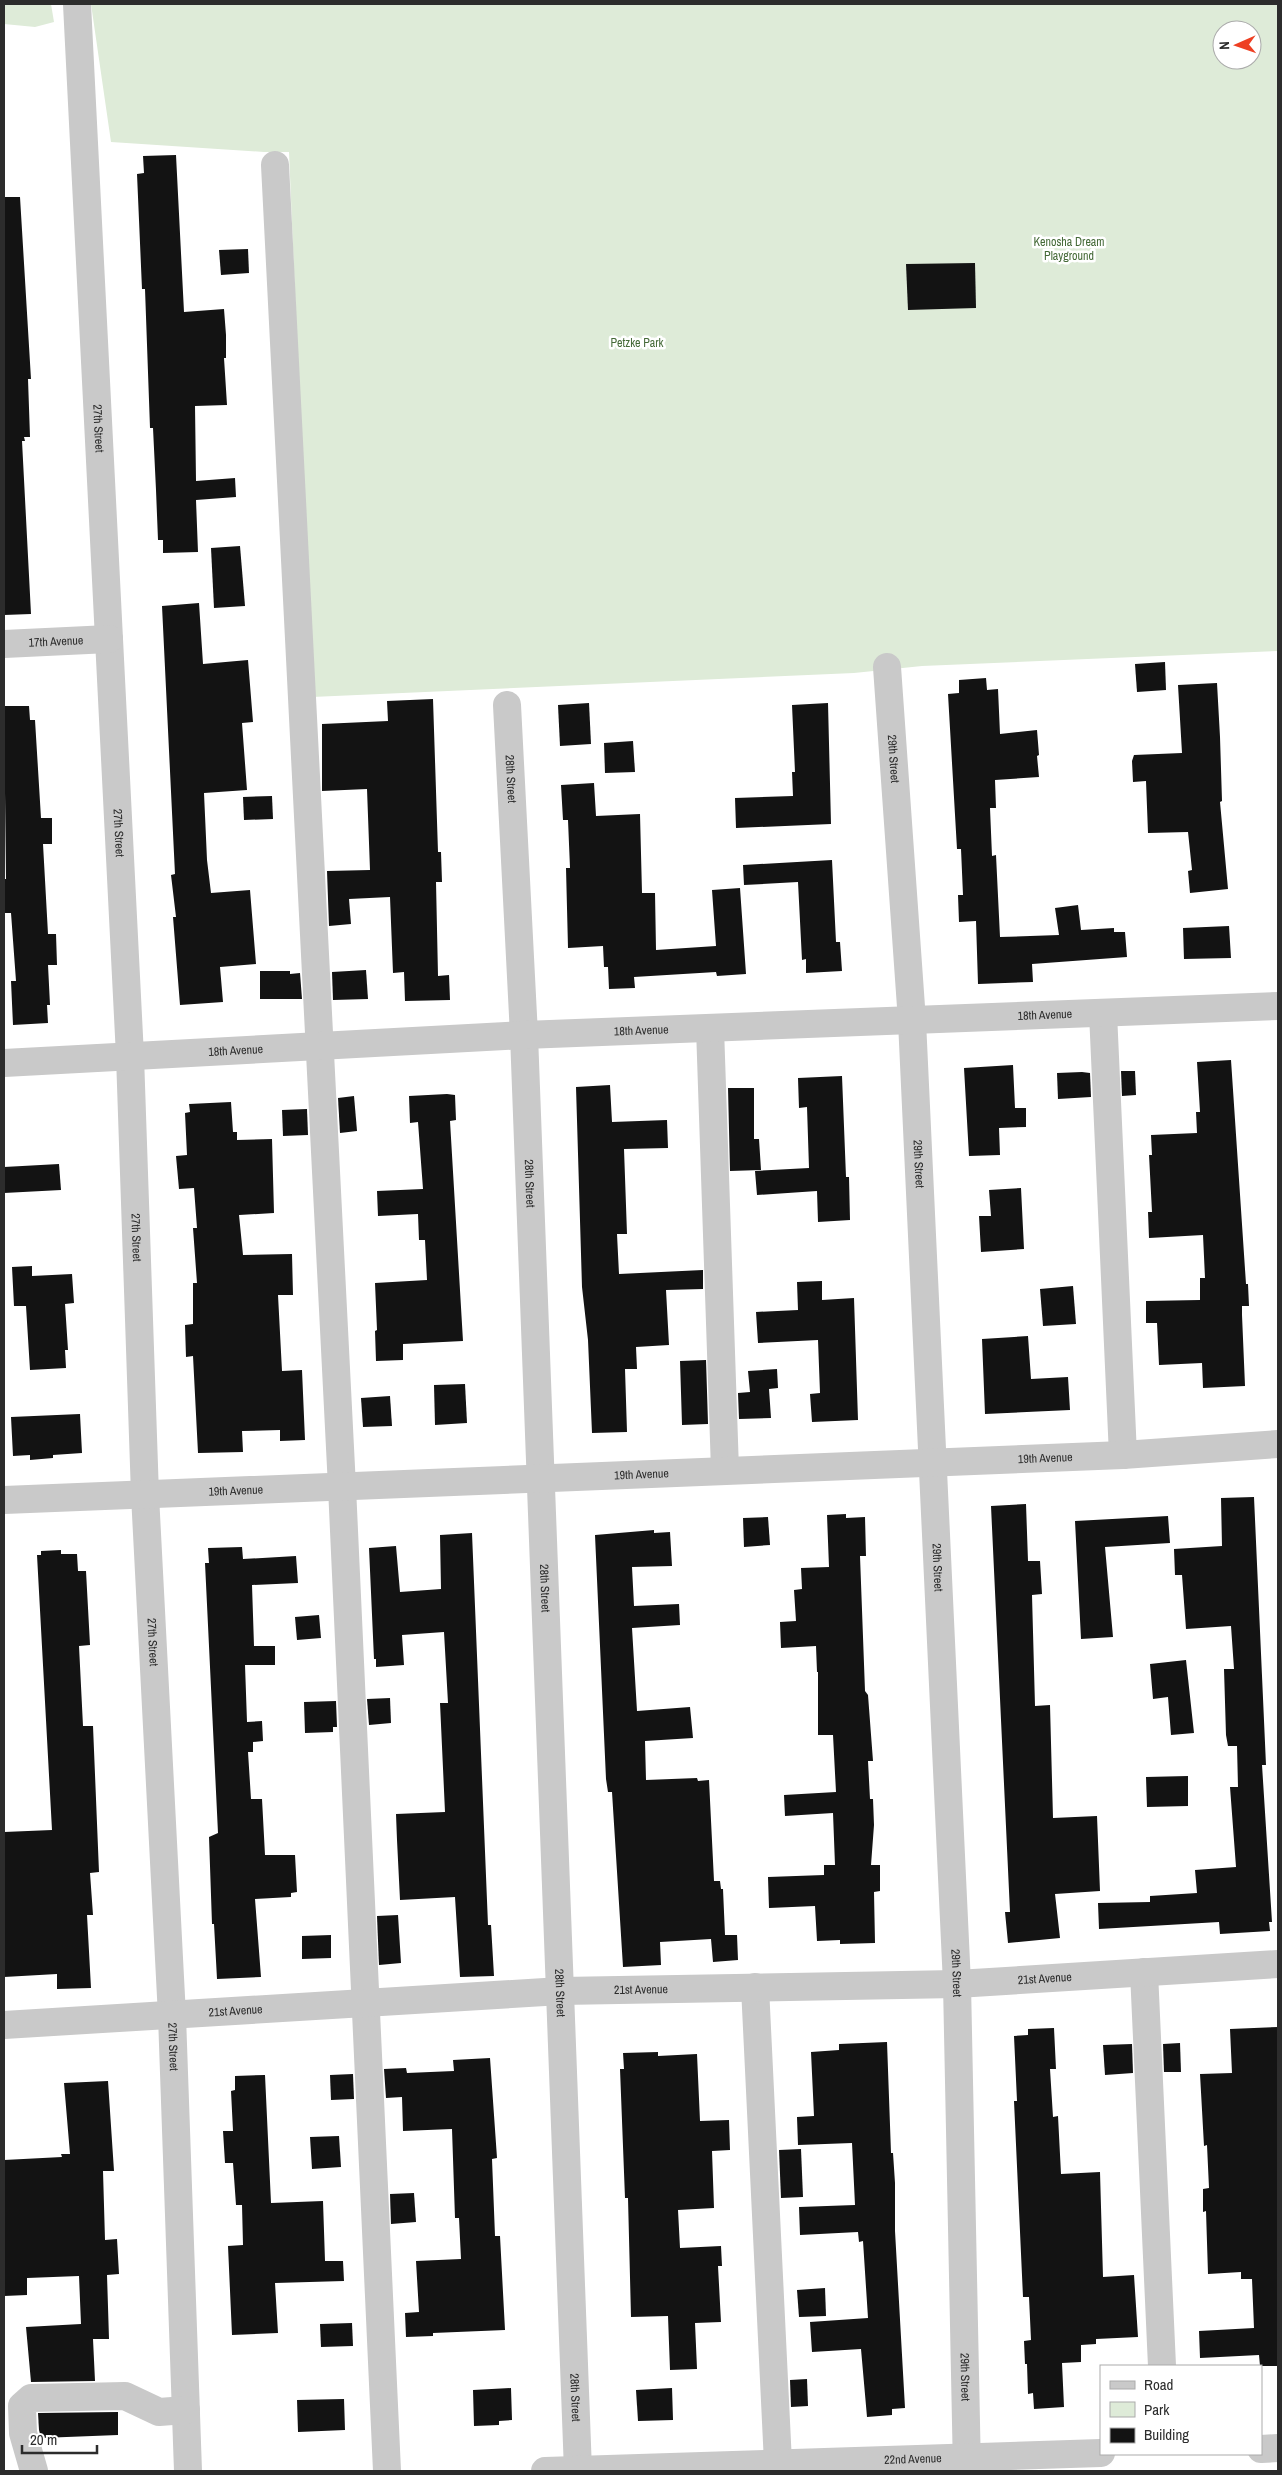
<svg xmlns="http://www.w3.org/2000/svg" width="1282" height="2475" font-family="'Archivo Narrow',sans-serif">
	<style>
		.green { fill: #deebd8; fill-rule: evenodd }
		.building { fill: #131313 }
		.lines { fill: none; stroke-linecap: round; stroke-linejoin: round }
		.minor { stroke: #c9c9c9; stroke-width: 28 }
		.labels { text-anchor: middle; stroke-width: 5; stroke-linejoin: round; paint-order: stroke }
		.park-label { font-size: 12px; fill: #446937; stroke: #fff }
		.street-label { font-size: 12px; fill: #2c2c2c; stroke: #fff }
	</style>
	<rect width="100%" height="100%" fill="#fff"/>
	<g class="green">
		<path d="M 4,4 L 51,4 L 54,22 L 35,27 L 4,24 Z"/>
		<path d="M 91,4 L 1278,4 L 1278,651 L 922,666 L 854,673 L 312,697 L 289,152 L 264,152 L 111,142 ZM 1222,30 L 1252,30 L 1252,60 L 1222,60 Z"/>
	</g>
	<g class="building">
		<path d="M 176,155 L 184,312 L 224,309 L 226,335 L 226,358 L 224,358 L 227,405 L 195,406 L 196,481 L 235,478 L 236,497 L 196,500 L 198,552 L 163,553 L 163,540 L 158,540 L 156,490 L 153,428 L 150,428 L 145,289 L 142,289 L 137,174 L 144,173 L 143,156 Z"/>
		<path d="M 4,197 L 20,197 L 31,379 L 28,379 L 30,437 L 24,437 L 25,441 L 22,441 L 31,614 L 4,615 Z"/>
		<path d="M 248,249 L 249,273 L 221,275 L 219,250 Z"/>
		<path d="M 975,263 L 976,308 L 908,310 L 906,264 Z"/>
		<path d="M 240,546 L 245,606 L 214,608 L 211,548 Z"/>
		<path d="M 199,603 L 203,664 L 248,660 L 253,722 L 242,723 L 247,790 L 204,793 L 207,860 L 211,893 L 250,890 L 256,964 L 220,967 L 223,1002 L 180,1005 L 173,917 L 176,917 L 171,875 L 175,874 L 162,606 Z"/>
		<path d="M 1165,662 L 1166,690 L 1137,692 L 1135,664 Z"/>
		<path d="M 986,678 L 987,690 L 998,689 L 1000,734 L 1037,730 L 1039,755 L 1037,756 L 1039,777 L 995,780 L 996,808 L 990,808 L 992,856 L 996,855 L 1000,937 L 1059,935 L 1055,908 L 1078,905 L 1081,930 L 1114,928 L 1114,932 L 1125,932 L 1127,957 L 1032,964 L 1033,982 L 978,984 L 976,921 L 959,922 L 958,895 L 963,895 L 961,849 L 957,849 L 948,694 L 959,693 L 959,680 Z"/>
		<path d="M 1217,683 L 1220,737 L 1222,801 L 1220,802 L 1228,889 L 1190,893 L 1188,871 L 1192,870 L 1188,832 L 1148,833 L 1146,781 L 1133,782 L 1132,761 L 1134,755 L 1182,753 L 1178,685 Z"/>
		<path d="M 433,699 L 438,852 L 441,852 L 442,882 L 436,882 L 438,976 L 449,975 L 450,1000 L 405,1001 L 404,972 L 393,973 L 390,897 L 349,899 L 351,924 L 329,926 L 327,871 L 370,870 L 367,789 L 322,791 L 322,724 L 388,721 L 387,701 Z"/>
		<path d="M 589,703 L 591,744 L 560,746 L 558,705 Z"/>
		<path d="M 828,703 L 831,824 L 736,828 L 735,798 L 793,796 L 792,772 L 795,772 L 792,705 Z"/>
		<path d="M 4,706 L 29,706 L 30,720 L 35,720 L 41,818 L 52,818 L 52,844 L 43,844 L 48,934 L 56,934 L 57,965 L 48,965 L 50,1005 L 47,1005 L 48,1023 L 13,1025 L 11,981 L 16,981 L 11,913 L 4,913 L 4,879 L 6,879 Z"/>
		<path d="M 633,741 L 635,772 L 605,773 L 604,743 Z"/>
		<path d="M 594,783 L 596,816 L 640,814 L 642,893 L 655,893 L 656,950 L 716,946 L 712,890 L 740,888 L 746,974 L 717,976 L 716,972 L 634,977 L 635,988 L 609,989 L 608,967 L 604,967 L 603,946 L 568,948 L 566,868 L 570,868 L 568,820 L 563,820 L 561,785 Z"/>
		<path d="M 272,796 L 273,819 L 244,820 L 243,797 Z"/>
		<path d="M 832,860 L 836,942 L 840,942 L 842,971 L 806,973 L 806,959 L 802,960 L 798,882 L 744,885 L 743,865 Z"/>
		<path d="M 1229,926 L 1231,958 L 1184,959 L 1183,928 Z"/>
		<path d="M 366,970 L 368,999 L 333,1000 L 332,972 Z"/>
		<path d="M 260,971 L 290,971 L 290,974 L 300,973 L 302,999 L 260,999 Z"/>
		<path d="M 1231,1060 L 1246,1284 L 1248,1284 L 1249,1306 L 1242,1306 L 1242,1315 L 1245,1386 L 1203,1388 L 1202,1363 L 1159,1365 L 1157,1323 L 1146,1323 L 1146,1301 L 1200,1300 L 1200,1278 L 1205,1278 L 1203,1235 L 1149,1238 L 1148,1212 L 1152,1212 L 1149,1155 L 1152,1155 L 1151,1135 L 1197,1133 L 1196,1112 L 1200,1112 L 1197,1062 Z"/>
		<path d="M 1013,1065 L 1015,1108 L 1026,1108 L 1026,1127 L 999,1128 L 1000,1155 L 969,1156 L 964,1068 Z"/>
		<path d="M 1121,1071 L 1135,1071 L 1136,1095 L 1122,1096 Z"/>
		<path d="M 1082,1072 L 1090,1073 L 1091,1097 L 1058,1099 L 1057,1073 Z"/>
		<path d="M 842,1076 L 846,1177 L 849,1177 L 850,1220 L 818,1222 L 817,1191 L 757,1195 L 755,1171 L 809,1168 L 807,1107 L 799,1108 L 798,1078 Z"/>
		<path d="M 610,1085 L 612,1122 L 667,1120 L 668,1148 L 624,1149 L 627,1234 L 617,1234 L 619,1274 L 703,1270 L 703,1289 L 666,1290 L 669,1345 L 636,1347 L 637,1369 L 625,1369 L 627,1432 L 592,1433 L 588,1340 L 582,1287 L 576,1087 Z"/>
		<path d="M 728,1088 L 754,1088 L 754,1139 L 759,1139 L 761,1170 L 730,1171 Z"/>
		<path d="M 447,1094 L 455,1095 L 456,1120 L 450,1121 L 463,1341 L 403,1344 L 403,1360 L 376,1361 L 375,1331 L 377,1330 L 375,1283 L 427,1280 L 425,1240 L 419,1240 L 418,1214 L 378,1216 L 377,1191 L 423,1189 L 418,1122 L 410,1123 L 409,1096 Z"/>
		<path d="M 354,1096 L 357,1131 L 340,1133 L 338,1098 Z"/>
		<path d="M 231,1102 L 233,1132 L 237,1132 L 237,1140 L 272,1139 L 274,1213 L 239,1215 L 243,1255 L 292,1254 L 293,1295 L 278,1295 L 282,1371 L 302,1370 L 305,1440 L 280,1441 L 280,1430 L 242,1431 L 243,1452 L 198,1453 L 193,1356 L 186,1357 L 185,1325 L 193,1324 L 193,1283 L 197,1283 L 193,1228 L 197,1228 L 194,1188 L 179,1189 L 176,1156 L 187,1155 L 185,1113 L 190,1112 L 189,1104 Z"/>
		<path d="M 307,1109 L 308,1135 L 283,1136 L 282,1110 Z"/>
		<path d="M 59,1164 L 61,1190 L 4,1193 L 4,1167 Z"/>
		<path d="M 1021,1188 L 1024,1249 L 981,1252 L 979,1216 L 991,1216 L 989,1190 Z"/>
		<path d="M 32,1266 L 32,1276 L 72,1274 L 74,1303 L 65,1304 L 68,1350 L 65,1350 L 66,1368 L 30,1370 L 26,1306 L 14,1306 L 12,1267 Z"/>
		<path d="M 822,1281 L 822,1300 L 854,1298 L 858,1420 L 812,1422 L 810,1394 L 820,1393 L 818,1340 L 758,1343 L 756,1312 L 798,1310 L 797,1282 Z"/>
		<path d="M 1073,1286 L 1076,1324 L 1043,1326 L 1040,1289 Z"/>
		<path d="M 1028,1336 L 1031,1379 L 1068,1377 L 1070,1410 L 985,1414 L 982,1339 Z"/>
		<path d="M 706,1360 L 708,1424 L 682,1425 L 680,1361 Z"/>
		<path d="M 777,1369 L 778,1388 L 769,1389 L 771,1418 L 739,1419 L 738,1393 L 750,1392 L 748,1371 Z"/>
		<path d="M 465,1384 L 467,1423 L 435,1425 L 434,1385 Z"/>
		<path d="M 390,1396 L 392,1426 L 363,1427 L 361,1398 Z"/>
		<path d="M 80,1414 L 82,1453 L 53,1455 L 53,1458 L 30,1460 L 30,1455 L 13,1456 L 11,1417 Z"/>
		<path d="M 1254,1497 L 1266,1765 L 1262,1765 L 1272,1922 L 1269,1922 L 1270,1931 L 1220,1934 L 1219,1922 L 1099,1929 L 1098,1903 L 1150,1902 L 1150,1896 L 1197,1893 L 1195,1870 L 1236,1867 L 1230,1787 L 1238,1787 L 1237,1746 L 1228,1746 L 1226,1735 L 1224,1669 L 1234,1669 L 1231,1626 L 1186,1629 L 1182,1575 L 1175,1575 L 1174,1549 L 1222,1546 L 1221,1498 Z"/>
		<path d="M 1026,1504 L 1028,1561 L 1040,1561 L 1042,1594 L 1032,1595 L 1035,1706 L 1050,1705 L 1053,1818 L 1097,1816 L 1100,1891 L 1055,1894 L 1060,1938 L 1008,1943 L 1005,1912 L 1010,1912 L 991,1506 Z"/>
		<path d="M 846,1514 L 846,1518 L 865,1517 L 866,1556 L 860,1556 L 865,1691 L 868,1695 L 873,1761 L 868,1761 L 870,1799 L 873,1799 L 874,1825 L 871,1865 L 880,1865 L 880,1891 L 874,1892 L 875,1943 L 840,1944 L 840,1940 L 817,1941 L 815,1906 L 769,1908 L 768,1877 L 824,1875 L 824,1865 L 835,1865 L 833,1813 L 785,1816 L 784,1795 L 836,1792 L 833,1735 L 818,1735 L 818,1672 L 817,1672 L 816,1646 L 781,1648 L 780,1622 L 796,1621 L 794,1590 L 802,1589 L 801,1568 L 829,1567 L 827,1515 Z"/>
		<path d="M 1168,1516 L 1170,1543 L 1105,1547 L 1113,1637 L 1081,1639 L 1075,1521 Z"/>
		<path d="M 768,1517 L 770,1545 L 744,1547 L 743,1518 Z"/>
		<path d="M 654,1530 L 654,1533 L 670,1532 L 672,1566 L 632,1567 L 634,1606 L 679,1604 L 680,1625 L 632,1628 L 637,1711 L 690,1707 L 693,1738 L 645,1741 L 646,1780 L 697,1778 L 698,1781 L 709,1780 L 714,1881 L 720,1881 L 721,1889 L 723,1889 L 725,1935 L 737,1935 L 738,1960 L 713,1962 L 711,1939 L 660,1942 L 661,1965 L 623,1967 L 612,1792 L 608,1792 L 606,1779 L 595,1535 Z"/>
		<path d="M 472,1533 L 488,1925 L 491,1925 L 494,1976 L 460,1977 L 455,1897 L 400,1900 L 397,1840 L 396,1814 L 445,1812 L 440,1703 L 448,1703 L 444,1632 L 402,1635 L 404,1665 L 376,1667 L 376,1659 L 374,1659 L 369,1548 L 396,1546 L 400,1592 L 441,1589 L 440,1535 Z"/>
		<path d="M 242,1547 L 243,1559 L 296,1556 L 298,1583 L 252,1585 L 254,1646 L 275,1646 L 275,1665 L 245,1665 L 247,1722 L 262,1721 L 263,1741 L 253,1742 L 253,1752 L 248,1752 L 251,1799 L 262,1799 L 265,1855 L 295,1855 L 297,1892 L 291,1893 L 291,1897 L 255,1899 L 261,1977 L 217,1979 L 214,1924 L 212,1924 L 209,1837 L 218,1833 L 205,1563 L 209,1563 L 208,1548 Z"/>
		<path d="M 61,1550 L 61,1554 L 77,1554 L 78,1571 L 86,1571 L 90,1645 L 79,1646 L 83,1726 L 93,1726 L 99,1872 L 90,1873 L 93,1915 L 87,1915 L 91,1988 L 57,1989 L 57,1974 L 4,1977 L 4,1832 L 52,1830 L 37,1555 L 41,1555 L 41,1551 Z"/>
		<path d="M 319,1615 L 321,1638 L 297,1640 L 295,1617 Z"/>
		<path d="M 1186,1660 L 1194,1733 L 1171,1735 L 1168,1697 L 1153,1699 L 1150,1664 Z"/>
		<path d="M 390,1698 L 391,1723 L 369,1725 L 367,1699 Z"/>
		<path d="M 336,1701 L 337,1727 L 333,1727 L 333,1732 L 305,1733 L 304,1702 Z"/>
		<path d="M 1188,1776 L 1188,1806 L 1147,1807 L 1146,1777 Z"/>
		<path d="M 398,1915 L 401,1963 L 379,1965 L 377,1916 Z"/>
		<path d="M 331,1935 L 331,1958 L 302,1959 L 302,1936 Z"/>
		<path d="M 1278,2027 L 1278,2366 L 1260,2366 L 1259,2355 L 1200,2358 L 1199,2331 L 1254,2328 L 1252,2279 L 1241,2279 L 1241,2272 L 1208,2274 L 1206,2211 L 1203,2212 L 1203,2189 L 1209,2188 L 1207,2145 L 1204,2146 L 1200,2074 L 1232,2073 L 1230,2029 Z"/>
		<path d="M 1054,2028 L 1056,2069 L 1050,2069 L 1053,2117 L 1058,2116 L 1061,2174 L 1100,2172 L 1103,2277 L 1134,2275 L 1138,2337 L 1096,2339 L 1096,2344 L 1081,2345 L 1081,2362 L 1062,2363 L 1064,2407 L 1034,2409 L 1033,2393 L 1028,2394 L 1027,2364 L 1025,2364 L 1024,2341 L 1031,2340 L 1029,2297 L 1023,2297 L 1014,2101 L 1017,2101 L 1014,2036 L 1028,2035 L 1028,2029 Z"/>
		<path d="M 887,2042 L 891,2153 L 893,2153 L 895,2183 L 895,2231 L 905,2408 L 892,2409 L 892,2415 L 867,2417 L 861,2349 L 812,2352 L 810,2322 L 868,2318 L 863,2241 L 859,2242 L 858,2232 L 800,2235 L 799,2207 L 855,2205 L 852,2143 L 798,2145 L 797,2117 L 814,2116 L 811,2052 L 839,2050 L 839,2044 Z"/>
		<path d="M 1180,2043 L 1181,2072 L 1164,2072 L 1163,2044 Z"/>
		<path d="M 1132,2044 L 1133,2073 L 1105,2075 L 1103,2045 Z"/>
		<path d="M 658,2052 L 658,2056 L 697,2054 L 700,2121 L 729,2120 L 730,2150 L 712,2151 L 714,2208 L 678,2210 L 680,2248 L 721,2246 L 722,2266 L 718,2266 L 721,2322 L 695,2323 L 697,2369 L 670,2370 L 668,2316 L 631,2317 L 628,2198 L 625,2198 L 620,2069 L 624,2069 L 623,2053 Z"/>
		<path d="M 490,2058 L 497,2158 L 492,2159 L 495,2236 L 500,2236 L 505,2330 L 433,2333 L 433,2336 L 406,2337 L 405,2313 L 419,2312 L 416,2261 L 461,2259 L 459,2218 L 455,2218 L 452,2129 L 403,2131 L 402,2097 L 386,2098 L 384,2069 L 406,2068 L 407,2073 L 454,2071 L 453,2060 Z"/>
		<path d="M 353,2074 L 354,2099 L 331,2100 L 330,2075 Z"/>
		<path d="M 265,2075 L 271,2203 L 323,2201 L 325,2261 L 343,2261 L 344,2281 L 275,2283 L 278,2333 L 232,2335 L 228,2246 L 243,2245 L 242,2205 L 236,2205 L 233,2163 L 225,2163 L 223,2131 L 233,2131 L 231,2091 L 235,2090 L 235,2076 Z"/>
		<path d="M 108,2081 L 114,2171 L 103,2171 L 105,2240 L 117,2239 L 119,2274 L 107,2275 L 109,2339 L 93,2339 L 95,2381 L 31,2382 L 26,2327 L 81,2324 L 79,2276 L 27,2278 L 27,2295 L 4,2296 L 4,2160 L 62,2157 L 61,2154 L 70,2154 L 64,2083 Z"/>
		<path d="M 339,2136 L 341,2167 L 312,2169 L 310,2137 Z"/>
		<path d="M 801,2149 L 803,2197 L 781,2198 L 779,2150 Z"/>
		<path d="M 414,2193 L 416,2222 L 391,2224 L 390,2194 Z"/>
		<path d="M 825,2288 L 826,2316 L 799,2317 L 797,2290 Z"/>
		<path d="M 352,2323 L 353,2346 L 321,2347 L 320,2324 Z"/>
		<path d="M 807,2379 L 808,2406 L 791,2407 L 790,2380 Z"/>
		<path d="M 511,2388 L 512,2420 L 499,2421 L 499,2425 L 474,2426 L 473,2390 Z"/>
		<path d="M 672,2388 L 673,2420 L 638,2421 L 636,2390 Z"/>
		<path d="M 344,2399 L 345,2430 L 298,2432 L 297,2400 Z"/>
		<path d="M 118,2412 L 118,2435 L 41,2438 L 39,2430 L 38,2413 Z"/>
	</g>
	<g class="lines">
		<g class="minor">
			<path id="s1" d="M 77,4 L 130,1056 L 145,1495 L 172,2016 L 188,2471"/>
			<path d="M 275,165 L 342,1487 L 387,2471"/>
			<path id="s2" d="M 4,644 L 109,639"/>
			<path id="s3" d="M 887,667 L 912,1021 L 957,1984 L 967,2471"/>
			<path id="s4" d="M 507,705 L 524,1035 L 578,2471"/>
			<path d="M 1103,1013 L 1123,1455"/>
			<path d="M 710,1028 L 725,1470"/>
			<path id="s5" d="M 4,1063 L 524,1035 L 1278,1006"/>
			<path id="s6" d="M 4,1500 L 1123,1455 L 1278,1444"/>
			<path d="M 1144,1972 L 1162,2366"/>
			<path d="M 755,1987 L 778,2463"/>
			<path id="s7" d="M 4,2025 L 561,1991 L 957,1984 L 1278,1964"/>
			<path d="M 1261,2449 L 1278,2448"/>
			<path d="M 34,2471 L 23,2433 L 22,2406 L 31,2398 L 125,2396 L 159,2412 L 186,2410"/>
			<path id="s8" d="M 545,2471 L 1101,2453"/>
		</g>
	</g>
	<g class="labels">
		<g class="park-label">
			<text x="1069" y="246">Kenosha Dream<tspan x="1069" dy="14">Playground</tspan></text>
			<text x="637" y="347">Petzke Park</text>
		</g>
		<g class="street-label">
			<text dy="4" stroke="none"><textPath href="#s1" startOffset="425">27th Street</textPath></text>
			<text dy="4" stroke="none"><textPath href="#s2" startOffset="52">17th Avenue</textPath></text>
			<text dy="4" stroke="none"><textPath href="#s3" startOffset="92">29th Street</textPath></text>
			<text dy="4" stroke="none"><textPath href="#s4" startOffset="74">28th Street</textPath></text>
			<text dy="4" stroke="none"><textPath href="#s1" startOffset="830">27th Street</textPath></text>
			<text dy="4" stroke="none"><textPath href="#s5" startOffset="1042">18th Avenue</textPath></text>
			<text dy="4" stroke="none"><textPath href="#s5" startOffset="638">18th Avenue</textPath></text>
			<text dy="4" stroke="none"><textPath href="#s5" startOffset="232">18th Avenue</textPath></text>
			<text dy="4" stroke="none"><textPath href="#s3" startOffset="498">29th Street</textPath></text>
			<text dy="4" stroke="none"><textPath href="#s4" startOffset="479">28th Street</textPath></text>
			<text dy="4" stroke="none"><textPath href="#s1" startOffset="1235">27th Street</textPath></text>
			<text dy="4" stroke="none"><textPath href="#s6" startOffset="1042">19th Avenue</textPath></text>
			<text dy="4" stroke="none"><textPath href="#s6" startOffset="638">19th Avenue</textPath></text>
			<text dy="4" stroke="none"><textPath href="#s6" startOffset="232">19th Avenue</textPath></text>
			<text dy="4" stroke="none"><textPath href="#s3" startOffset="902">29th Street</textPath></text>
			<text dy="4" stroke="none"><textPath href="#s4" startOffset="884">28th Street</textPath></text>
			<text dy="4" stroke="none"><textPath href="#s1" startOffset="1640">27th Street</textPath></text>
			<text dy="4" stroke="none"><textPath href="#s3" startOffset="1308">29th Street</textPath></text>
			<text dy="4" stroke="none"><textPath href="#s7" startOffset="1042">21st Avenue</textPath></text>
			<text dy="4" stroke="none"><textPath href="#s7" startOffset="638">21st Avenue</textPath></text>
			<text dy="4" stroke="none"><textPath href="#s4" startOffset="1289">28th Street</textPath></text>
			<text dy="4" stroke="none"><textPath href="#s7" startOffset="232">21st Avenue</textPath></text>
			<text dy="4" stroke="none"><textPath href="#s1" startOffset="2045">27th Street</textPath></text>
			<text dy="4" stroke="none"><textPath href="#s3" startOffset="1712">29th Street</textPath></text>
			<text dy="4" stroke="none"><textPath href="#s4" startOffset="1694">28th Street</textPath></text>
			<text dy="4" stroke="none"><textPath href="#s8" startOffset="368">22nd Avenue</textPath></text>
		</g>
	</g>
	<rect width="1282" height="2475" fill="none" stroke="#2c2c2c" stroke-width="10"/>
	<rect x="1100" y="2365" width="162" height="90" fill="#ffffff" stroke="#ababab"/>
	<rect x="1110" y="2381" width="25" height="8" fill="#c9c9c9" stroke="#ababab"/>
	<text x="1144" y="2390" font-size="15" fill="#2c2c2c">Road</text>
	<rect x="1110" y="2402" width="25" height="15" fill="#deebd8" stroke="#ababab"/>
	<text x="1144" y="2415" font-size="15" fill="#2c2c2c">Park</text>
	<rect x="1110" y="2428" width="25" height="15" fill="#131313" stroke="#ababab"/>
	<text x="1144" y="2440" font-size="15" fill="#2c2c2c">Building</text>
	<g transform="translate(1237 45) rotate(268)"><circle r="24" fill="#ffffff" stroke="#ababab"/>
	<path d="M0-4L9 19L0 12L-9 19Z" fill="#ee3f22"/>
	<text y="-8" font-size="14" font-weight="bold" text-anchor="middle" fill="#2c2c2c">N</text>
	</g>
	<path d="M22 2445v8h75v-8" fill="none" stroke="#2c2c2c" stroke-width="2.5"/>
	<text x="30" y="2445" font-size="15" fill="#2c2c2c" stroke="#ffffff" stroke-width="4" paint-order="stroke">20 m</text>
</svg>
